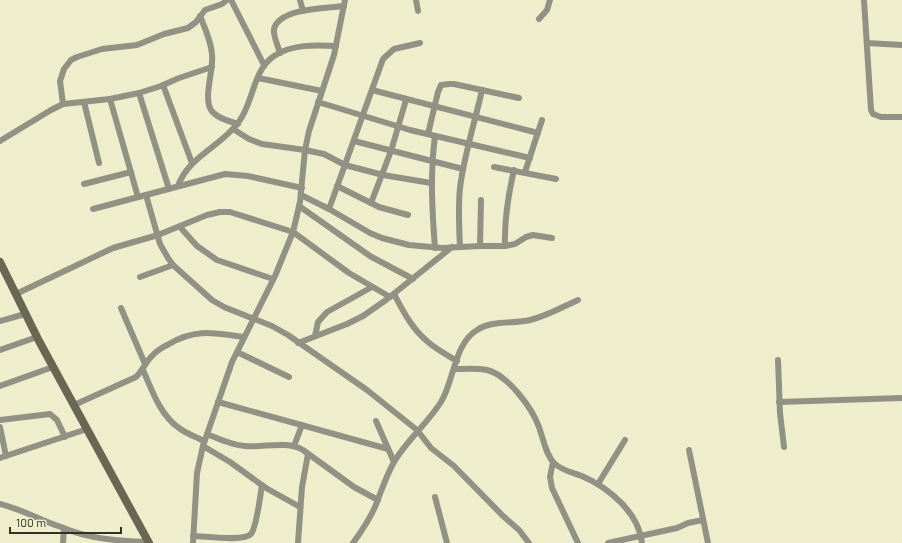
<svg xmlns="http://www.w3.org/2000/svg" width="902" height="543" font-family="Barlow,sans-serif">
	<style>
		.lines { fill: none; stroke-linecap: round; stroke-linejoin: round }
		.street { stroke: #929284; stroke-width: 6 }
		.secondary { stroke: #676753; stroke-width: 8 }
	</style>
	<rect width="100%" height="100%" fill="#eec"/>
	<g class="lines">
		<g class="street">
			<path d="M 231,0 L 264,65"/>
			<path d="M 300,0 L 303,11"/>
			<path d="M 416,0 L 418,11"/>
			<path d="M 864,0 L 871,110 L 873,114 L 881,117 L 902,117"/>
			<path d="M 200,16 C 205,28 211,41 212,54 C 214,70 203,97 211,110 C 216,118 229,121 238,124"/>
			<path d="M 539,19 L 547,10 L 550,0"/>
			<path d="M 867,43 L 902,45"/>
			<path d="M 280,53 C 278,46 273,36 274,29 C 279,8 328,8 344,6"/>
			<path d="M 258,78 L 322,91"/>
			<path d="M 163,85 L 192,163"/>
			<path d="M 372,90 L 538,133"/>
			<path d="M 139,93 L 169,189"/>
			<path d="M 110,99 L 138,197"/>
			<path d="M 84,102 L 99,163"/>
			<path d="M 318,102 L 410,130 L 530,158"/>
			<path d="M 63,104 L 60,81 L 64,69 L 71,60 L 77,57 L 102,49 L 137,45 L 164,34 L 188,28 L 196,22 L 205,10 L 222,4 L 227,0"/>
			<path d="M 233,129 L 249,139 L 262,144 L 305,150 L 324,154 L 345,165 L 383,175 L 431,183"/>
			<path d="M 428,134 L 438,92 L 441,85 L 449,84 L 454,84 L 519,98"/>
			<path d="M 0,141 L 51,110 L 63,104 L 110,99 L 139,93 L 161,86 L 179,78 L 212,67"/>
			<path d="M 354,141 L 463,169"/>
			<path d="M 494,167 L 556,179"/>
			<path d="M 525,172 L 542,120"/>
			<path d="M 84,184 L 131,172"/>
			<path d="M 178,186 C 188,157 220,147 238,123 C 254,103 252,71 274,56 C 292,44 315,45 336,46"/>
			<path d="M 337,186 L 379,207 L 408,215"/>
			<path d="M 146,195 L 160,244 L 168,258 L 173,265 L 212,300 L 224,307 L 272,326 L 288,335 L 367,390 L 417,430 L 431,448 L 454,466 L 503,516 L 519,530 L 529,543"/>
			<path d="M 301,195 L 329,209 L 370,233 L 382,238 L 409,245 L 442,248 L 480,246 L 505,246 L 515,244 L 526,237 L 533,235 L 552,238"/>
			<path d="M 371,203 L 391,151 L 406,100"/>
			<path d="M 299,206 L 370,256 L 413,279"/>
			<path d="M 93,209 L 225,174 L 248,176 L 302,188"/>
			<path d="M 329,209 L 383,59 L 394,49 L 420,43"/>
			<path d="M 180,227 L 197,246 L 217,260 L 273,279"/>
			<path d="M 480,246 L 481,200"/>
			<path d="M 505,246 C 504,220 508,196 514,170"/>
			<path d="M 460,247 C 459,227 458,207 460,188 C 464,155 475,122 482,90"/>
			<path d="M 435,248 C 432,210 430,173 435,136"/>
			<path d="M 140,277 L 173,265"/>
			<path d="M 16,294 L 113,248 L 158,235 L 207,215 L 220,212 L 230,212 L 293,232 L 349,273 L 390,297"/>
			<path d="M 394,294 C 403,311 412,329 428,342 C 436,349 447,355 457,361"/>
			<path d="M 121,308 L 145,364"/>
			<path d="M 0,321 L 25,314"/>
			<path d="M 315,336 L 318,322 L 327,312 L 372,287"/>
			<path d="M 298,343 L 347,324 L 363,316 L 386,300 L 452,247"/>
			<path d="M 0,350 L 37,337"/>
			<path d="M 237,352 L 289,377"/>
			<path d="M 778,360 L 780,413 L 784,447"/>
			<path d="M 454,369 C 465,369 477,368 487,370 C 508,375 532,408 539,427 C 543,438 546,455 554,463 C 562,471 575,473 584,477 C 604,486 626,503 636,523 C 639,529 641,536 642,543"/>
			<path d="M 143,370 C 152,390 160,415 179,428 C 187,434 196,437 204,441"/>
			<path d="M 0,386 L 53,367"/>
			<path d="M 218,402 L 388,449"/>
			<path d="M 779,402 L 902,398"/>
			<path d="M 74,405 L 136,377 C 143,370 146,361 153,355 C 157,350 163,347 169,344 C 196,328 214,333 244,337"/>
			<path d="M 0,420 L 50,414 L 57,420 L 65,437"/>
			<path d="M 376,421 L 394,462"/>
			<path d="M 0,427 L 6,456"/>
			<path d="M 207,434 C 219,439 231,445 245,446 C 264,448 286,440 303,450 L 354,487 L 378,500"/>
			<path d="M 203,446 L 230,462 L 266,488 L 300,507"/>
			<path d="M 294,446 L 302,425"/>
			<path d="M 689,450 L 708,543"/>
			<path d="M 0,458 L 87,429"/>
			<path d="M 553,462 L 550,477 L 552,488 L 578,543"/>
			<path d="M 598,484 L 625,440"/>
			<path d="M 435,497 L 447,543"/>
			<path d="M 0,504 C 21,509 40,520 61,527 C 89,539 118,541 148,542"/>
			<path d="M 193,536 C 204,536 244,542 251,534 C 257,526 260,496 262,485"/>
			<path d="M 63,543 L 64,529"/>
			<path d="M 193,543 L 197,473 L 203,446 L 232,362 L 275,276 L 293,232 L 300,202 L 305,150 L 309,131 L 334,55 L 345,0"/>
			<path d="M 298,543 L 302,487 L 308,454"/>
			<path d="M 353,543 C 361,532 369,520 375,507 C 381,492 386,476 394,462 C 407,440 427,424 441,402 C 454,381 454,344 477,330 C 492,320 513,324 530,320 C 547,316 562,307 578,300"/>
			<path d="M 608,543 L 677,528 L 688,523 L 703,520"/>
		</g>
		<path class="secondary" d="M 0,262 L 39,341 L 149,543"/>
	</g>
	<path d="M10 527v6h111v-6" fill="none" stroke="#303023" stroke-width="2"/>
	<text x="16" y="527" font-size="12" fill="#303023" stroke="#eeeecc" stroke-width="3" paint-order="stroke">100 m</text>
</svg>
